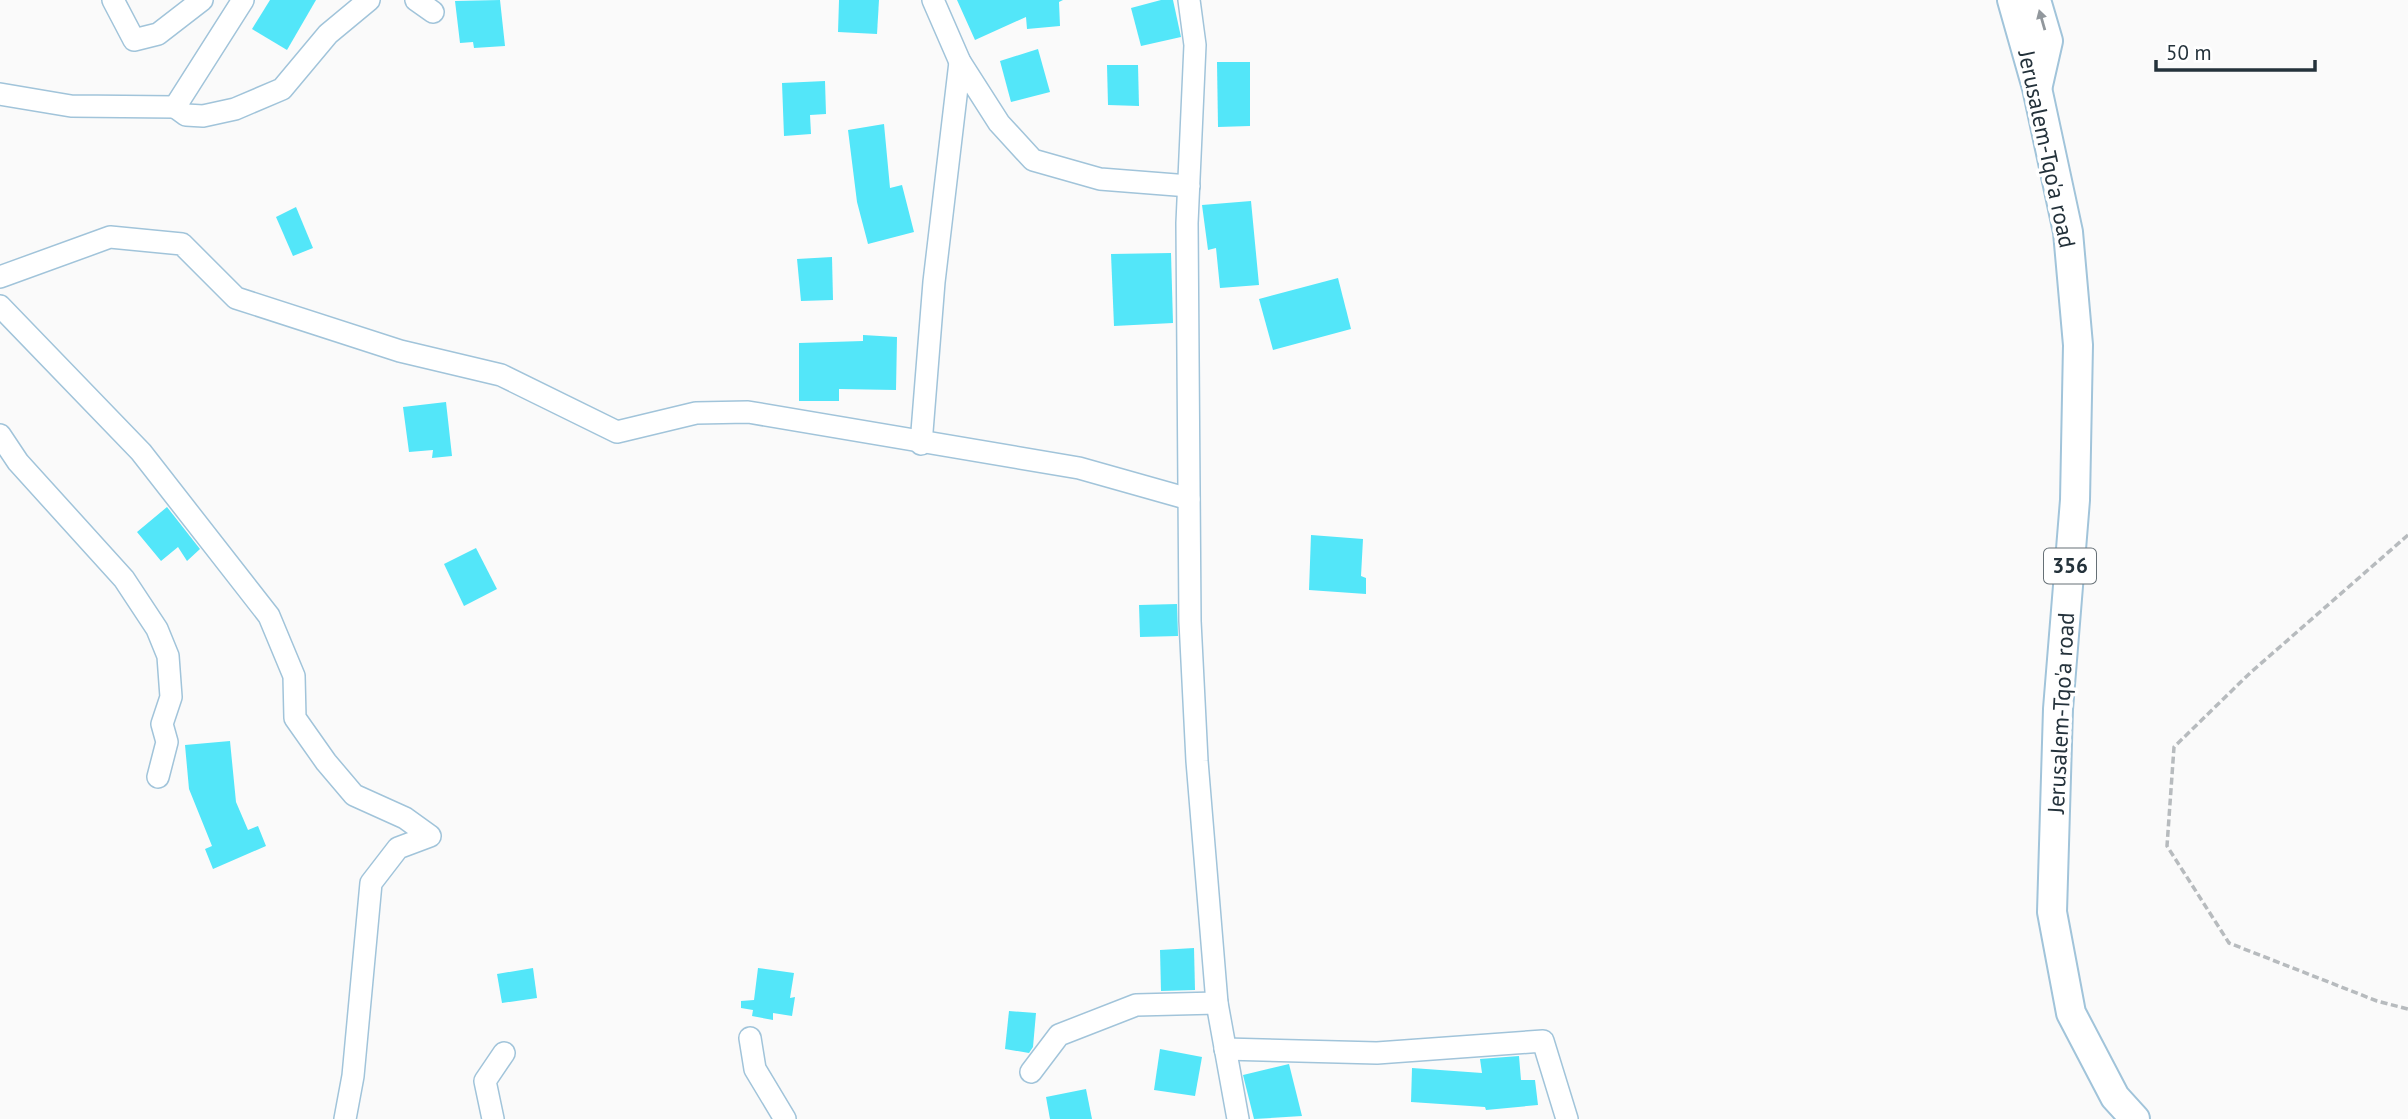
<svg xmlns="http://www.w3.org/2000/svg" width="2408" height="1119" font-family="'PT Sans',sans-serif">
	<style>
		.building { fill: #53e6f9 }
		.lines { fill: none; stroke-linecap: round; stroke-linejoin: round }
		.minor-casing { stroke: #a1c4da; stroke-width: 24 }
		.major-casing { stroke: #a1c4da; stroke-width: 32 }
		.path { stroke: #b7bbbe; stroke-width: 3.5; stroke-dasharray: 7 3.5; stroke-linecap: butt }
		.minor { stroke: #fff; stroke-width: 21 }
		.major { stroke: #fff; stroke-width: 28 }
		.oneway { fill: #92989d }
		.labels { text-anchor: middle; stroke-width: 7; stroke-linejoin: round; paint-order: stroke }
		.shield { fill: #fff; stroke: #667076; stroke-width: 2 }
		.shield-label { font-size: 21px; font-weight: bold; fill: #24323b }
		.street-label { font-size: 23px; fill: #24323b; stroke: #fff }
	</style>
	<rect width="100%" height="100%" fill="#fafafa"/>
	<g class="building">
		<path d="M 270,0 L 316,0 L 287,50 L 252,29 Z"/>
		<path d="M 500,0 L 505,46 L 474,48 L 473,42 L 460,43 L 455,1 Z"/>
		<path d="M 839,0 L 879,0 L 877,34 L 838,32 Z"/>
		<path d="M 957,0 L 1063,0 L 1059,2 L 1060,26 L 1027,29 L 1026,17 L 975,40 Z"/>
		<path d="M 1161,0 L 1173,0 L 1181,37 L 1141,46 L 1131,8 Z"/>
		<path d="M 1038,49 L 1050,92 L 1011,102 L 1000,61 Z"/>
		<path d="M 1217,62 L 1250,62 L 1250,126 L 1218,127 Z"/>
		<path d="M 1107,65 L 1138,65 L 1139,106 L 1108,105 Z"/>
		<path d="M 825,81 L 826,114 L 810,115 L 811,134 L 784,136 L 782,83 Z"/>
		<path d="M 884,124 L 890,188 L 902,185 L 914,232 L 868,244 L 857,202 L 848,130 Z"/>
		<path d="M 1251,201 L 1259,285 L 1220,288 L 1216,248 L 1208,250 L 1202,205 Z"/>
		<path d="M 296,207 L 313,248 L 293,256 L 276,217 Z"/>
		<path d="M 1171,253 L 1173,323 L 1114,326 L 1111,254 Z"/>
		<path d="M 832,257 L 833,300 L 801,301 L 797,259 Z"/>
		<path d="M 1338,278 L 1351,329 L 1273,350 L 1259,299 Z"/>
		<path d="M 863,335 L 897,337 L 896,390 L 839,389 L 839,401 L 799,401 L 799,343 L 863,341 Z"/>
		<path d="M 446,402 L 452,456 L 432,458 L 433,450 L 409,452 L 403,407 Z"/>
		<path d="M 167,507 L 200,549 L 187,561 L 178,547 L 161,561 L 137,532 Z"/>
		<path d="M 1311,535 L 1363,539 L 1361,576 L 1366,578 L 1366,594 L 1309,590 Z"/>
		<path d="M 476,548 L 497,589 L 464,606 L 444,564 Z"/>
		<path d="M 1177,604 L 1178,636 L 1140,637 L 1139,605 Z"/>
		<path d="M 230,741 L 236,802 L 248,830 L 258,826 L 266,846 L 213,869 L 205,849 L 212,846 L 189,789 L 185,745 Z"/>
		<path d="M 1194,948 L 1195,990 L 1161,991 L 1160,950 Z"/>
		<path d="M 533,968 L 537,998 L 502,1003 L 497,974 Z"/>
		<path d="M 758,968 L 794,973 L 790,998 L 795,997 L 792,1016 L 773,1013 L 773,1020 L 752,1016 L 753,1010 L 741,1008 L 741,1001 L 754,1000 Z"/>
		<path d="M 1009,1011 L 1036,1013 L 1033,1047 L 1029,1053 L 1005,1049 Z"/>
		<path d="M 1160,1049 L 1202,1057 L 1195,1096 L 1154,1090 Z"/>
		<path d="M 1519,1056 L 1521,1080 L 1535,1080 L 1538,1105 L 1486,1110 L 1485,1107 L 1411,1102 L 1412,1068 L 1482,1073 L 1480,1059 Z"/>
		<path d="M 1289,1064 L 1302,1116 L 1254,1119 L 1243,1075 Z"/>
		<path d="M 1086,1089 L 1092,1119 L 1050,1119 L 1046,1097 Z"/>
	</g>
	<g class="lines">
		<g class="minor-casing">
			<g id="minor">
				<path d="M 113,0 L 134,40 L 158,34 L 202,0"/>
				<path d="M 416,0 L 433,12"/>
				<path d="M 933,0 L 960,62 L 999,123 L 1033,160 L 1100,179 L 1189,186"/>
				<path d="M 1189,0 L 1195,45 L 1187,223 L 1190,621 L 1197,761 L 1217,1003 L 1238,1119"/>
				<path d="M 0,94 L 71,106 L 175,107 L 243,0"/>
				<path d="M 175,107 L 186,115 L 203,116 L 235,109 L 282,89 L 328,34 L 369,0"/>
				<path d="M 0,277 L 110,237 L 182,244 L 236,298 L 400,351 L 501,375 L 617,432 L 696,413 L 748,412 L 1079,468 L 1189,499"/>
				<path d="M 0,306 L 141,452 L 269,616 L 294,676 L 295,718 L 326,762 L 354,795 L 405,818 L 430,836 L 398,848 L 371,883 L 353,1076 L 345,1119"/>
				<path d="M 0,435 L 18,462 L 124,579 L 157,629 L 168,656 L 171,697 L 162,724 L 167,742 L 158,777"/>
				<path d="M 921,444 L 934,282 L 960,62"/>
				<path d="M 750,1038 L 755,1069 L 785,1119"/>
				<path d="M 1225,1049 L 1377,1053 L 1543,1041 L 1567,1119"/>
				<path d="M 1031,1072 L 1059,1035 L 1136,1005 L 1217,1003"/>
				<path d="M 493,1119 L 485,1081 L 504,1053"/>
			</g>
		</g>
		<g class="major-casing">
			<g id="major">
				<path d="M 2012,0 L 2037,88 L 2068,232 L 2078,345 L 2075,500 L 2058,709 L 2052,912 L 2071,1013 L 2115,1097 L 2135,1119"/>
				<path d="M 2036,0 L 2048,41 L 2038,85"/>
			</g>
		</g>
		<path class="path" d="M 2408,535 L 2250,673 L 2174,747 L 2167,846 L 2229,943 L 2377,1001 L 2408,1009"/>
		<use href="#minor" class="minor"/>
		<use href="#major" class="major"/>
	</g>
	<defs><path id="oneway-solid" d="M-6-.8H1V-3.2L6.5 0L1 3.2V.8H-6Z" transform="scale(1.75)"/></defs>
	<use class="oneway" href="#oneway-solid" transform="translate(2042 20) rotate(-106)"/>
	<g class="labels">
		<rect class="shield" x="2044" y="548.5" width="52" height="35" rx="5"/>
		<g class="shield-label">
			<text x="2070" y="573">356</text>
		</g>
		<g class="street-label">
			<text transform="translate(2047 149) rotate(78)" y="8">Jerusalem-Tqo'a road</text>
			<text transform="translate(2061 713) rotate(-87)" y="8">Jerusalem-Tqo'a road</text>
		</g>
	</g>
	<path d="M2156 60v10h159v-10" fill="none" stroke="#24323b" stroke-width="3.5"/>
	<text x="2166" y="60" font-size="21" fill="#24323b" stroke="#ffffff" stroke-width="5" paint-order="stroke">50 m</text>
</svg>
